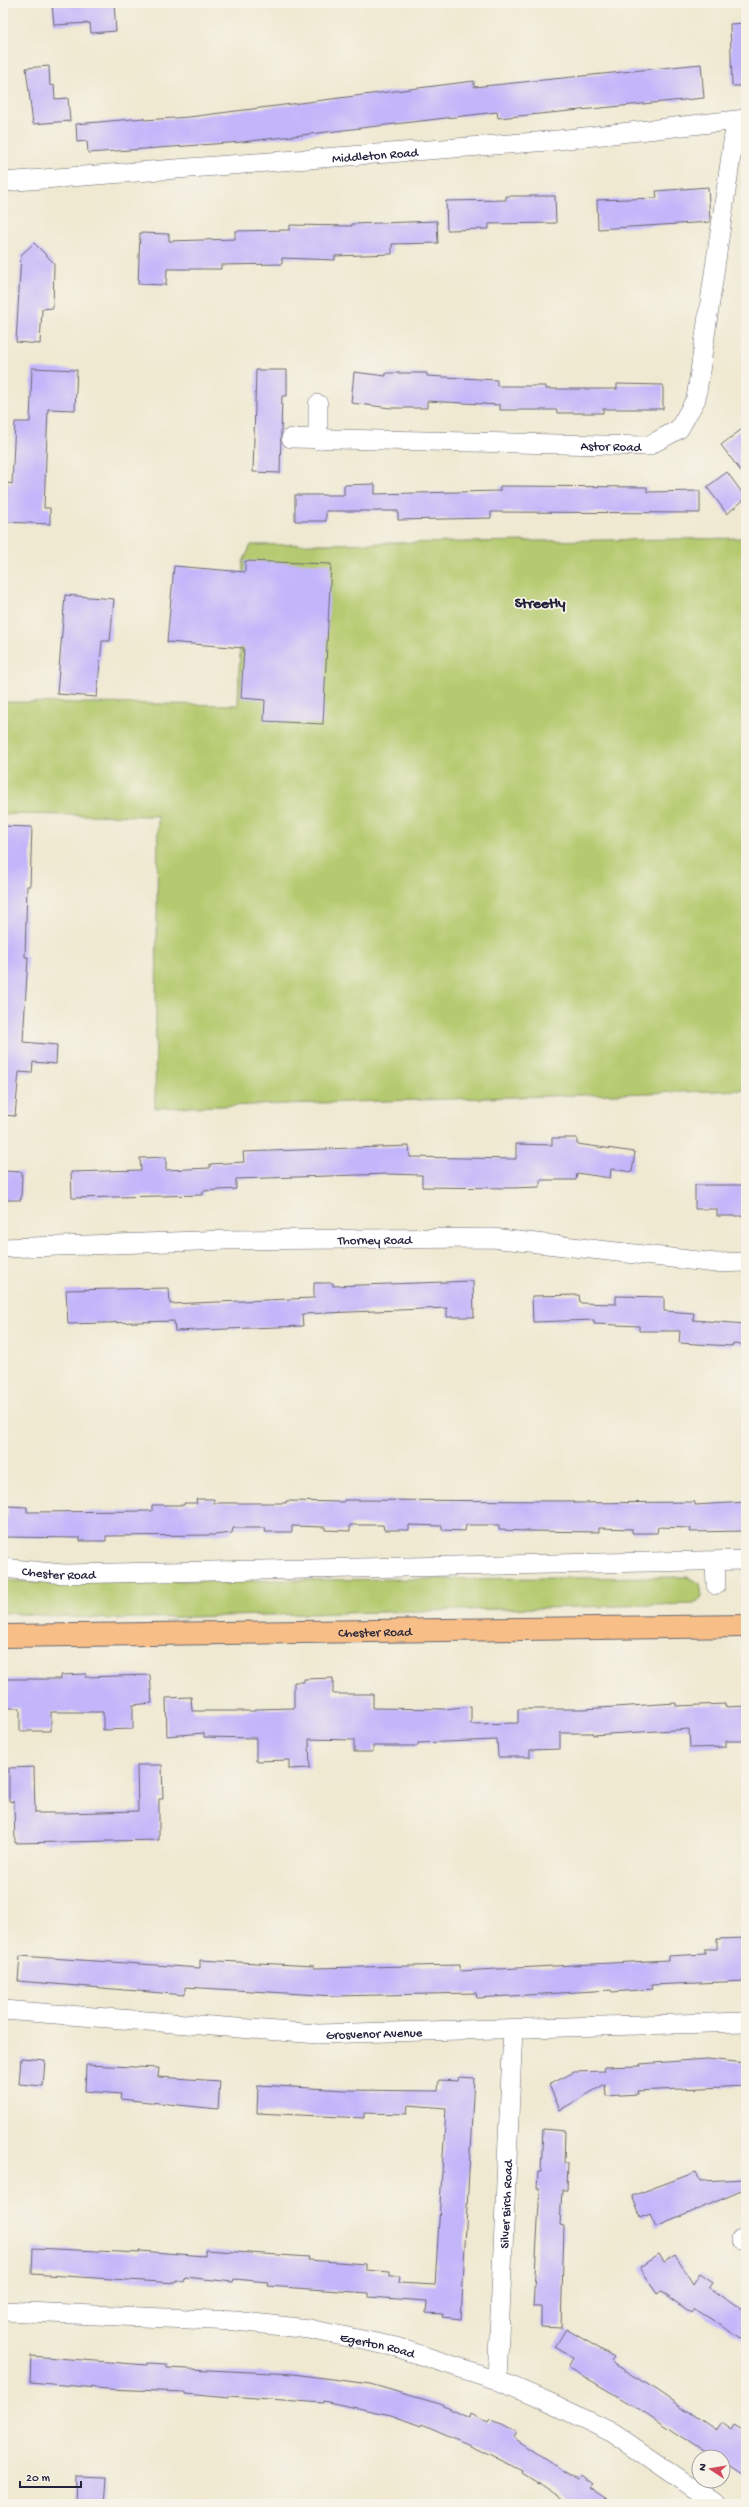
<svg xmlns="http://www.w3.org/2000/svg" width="749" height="2507" font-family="'Gochi Hand',sans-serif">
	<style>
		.green { fill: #b5ca6f; stroke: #6c7655 }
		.building { fill: #c3b5fa }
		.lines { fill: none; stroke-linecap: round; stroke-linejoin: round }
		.minor-casing { stroke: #6a6870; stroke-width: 20 }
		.trunk-casing { stroke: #6a6870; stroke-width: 24 }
		.minor { stroke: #fff; stroke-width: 19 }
		.trunk { stroke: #f7be87; stroke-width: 22 }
		.labels { text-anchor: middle; stroke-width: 3.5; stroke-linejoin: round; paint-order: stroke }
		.street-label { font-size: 13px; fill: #22223b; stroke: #f7f3e8 }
		.quarter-label { font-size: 15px; font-weight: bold; fill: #22223b; stroke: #f7f3e8 }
	</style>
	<rect width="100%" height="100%" fill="#f7f3e8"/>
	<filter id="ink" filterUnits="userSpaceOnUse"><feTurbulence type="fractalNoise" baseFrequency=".025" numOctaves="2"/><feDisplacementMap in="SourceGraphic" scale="8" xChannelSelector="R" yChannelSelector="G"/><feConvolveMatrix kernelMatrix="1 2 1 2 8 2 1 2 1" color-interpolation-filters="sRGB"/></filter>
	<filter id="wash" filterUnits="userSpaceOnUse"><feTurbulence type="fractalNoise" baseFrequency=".012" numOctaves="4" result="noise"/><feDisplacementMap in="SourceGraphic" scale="16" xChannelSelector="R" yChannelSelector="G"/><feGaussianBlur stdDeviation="0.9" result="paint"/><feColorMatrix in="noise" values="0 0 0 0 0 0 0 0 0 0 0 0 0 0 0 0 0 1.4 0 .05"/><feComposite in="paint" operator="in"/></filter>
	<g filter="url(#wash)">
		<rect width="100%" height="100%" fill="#efe9d1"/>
		<g class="green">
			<path d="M 746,538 L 746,1090 L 155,1108 L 158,816 L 3,814 L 3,702 L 238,705 L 243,562 L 251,545 Z"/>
			<path d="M 687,1577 L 700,1583 L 702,1597 L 694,1604 L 111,1619 L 3,1613 L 3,1580 L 29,1582 Z"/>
		</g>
		<g id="blocks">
			<g class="building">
				<path d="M 114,3 L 116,31 L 91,33 L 90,23 L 54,25 L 52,4 Z"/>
				<path d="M 746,23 L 746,86 L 732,86 L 730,24 Z"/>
				<path d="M 701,64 L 704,98 L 498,118 L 497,112 L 242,142 L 88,153 L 87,141 L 77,142 L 76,124 L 144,118 L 144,120 L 189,117 L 474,81 L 474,87 Z"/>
				<path d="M 49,66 L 50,86 L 54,85 L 55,99 L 68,98 L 70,121 L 33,124 L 26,68 Z"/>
				<path d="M 708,187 L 710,222 L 598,229 L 597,200 L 657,198 L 656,191 Z"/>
				<path d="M 506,196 L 555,196 L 556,223 L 489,224 L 489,229 L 447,230 L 446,201 L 506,200 Z"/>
				<path d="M 437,221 L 438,243 L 392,244 L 392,254 L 335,256 L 335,260 L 282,258 L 282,264 L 221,265 L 221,269 L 167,269 L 166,285 L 138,284 L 140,233 L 169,234 L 169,241 L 235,239 L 235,231 L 290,230 L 290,225 L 352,226 L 352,224 Z"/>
				<path d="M 34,243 L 54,263 L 53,308 L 42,309 L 40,344 L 16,342 L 21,255 Z"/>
				<path d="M 32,368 L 77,370 L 75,410 L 48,409 L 44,508 L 50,508 L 50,524 L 6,522 L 7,483 L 12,484 L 15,422 L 30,422 Z"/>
				<path d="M 256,370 L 287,370 L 287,396 L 282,396 L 280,473 L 253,472 Z"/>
				<path d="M 354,372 L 386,376 L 386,373 L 427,373 L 427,376 L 497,380 L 497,386 L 546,386 L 546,389 L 617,389 L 617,384 L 663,385 L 663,409 L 603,409 L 603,413 L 557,413 L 557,410 L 500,410 L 500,405 L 427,401 L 427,408 L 391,408 L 351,403 Z"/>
				<path d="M 746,426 L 746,478 L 721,445 Z"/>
				<path d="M 727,472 L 746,498 L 727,514 L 707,487 Z"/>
				<path d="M 375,484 L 375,494 L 500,491 L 500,486 L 647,487 L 647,492 L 700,491 L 700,513 L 491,512 L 491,518 L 398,520 L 398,511 L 326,511 L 326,521 L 295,521 L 295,495 L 344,495 L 344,485 Z"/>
				<path d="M 245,561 L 331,564 L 323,724 L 264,721 L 265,700 L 241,698 L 244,648 L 167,642 L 174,566 L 245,572 Z"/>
				<path d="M 65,595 L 114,599 L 110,641 L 102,641 L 97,697 L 57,694 Z"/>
				<path d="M 3,826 L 32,827 L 30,886 L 27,886 L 25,957 L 28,957 L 23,1042 L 57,1045 L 56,1064 L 33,1062 L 32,1073 L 19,1072 L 15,1116 L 3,1115 Z"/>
				<path d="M 552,1138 L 577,1138 L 577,1144 L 635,1152 L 632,1172 L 611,1169 L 610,1178 L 577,1173 L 576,1180 L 540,1180 L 540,1187 L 511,1188 L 422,1187 L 422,1175 L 389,1174 L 236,1179 L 236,1189 L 203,1191 L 203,1195 L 72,1198 L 71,1172 L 141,1170 L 140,1158 L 166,1157 L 166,1170 L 210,1168 L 210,1164 L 244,1162 L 243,1152 L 409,1146 L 410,1157 L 516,1159 L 516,1144 L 552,1145 Z"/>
				<path d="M 3,1171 L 22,1172 L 21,1200 L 3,1200 Z"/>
				<path d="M 695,1185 L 746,1185 L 746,1216 L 717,1216 L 717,1209 L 695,1209 Z"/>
				<path d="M 473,1281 L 474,1317 L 447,1317 L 447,1308 L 302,1314 L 303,1326 L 175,1331 L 174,1321 L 68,1324 L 66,1290 L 169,1288 L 170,1304 L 314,1298 L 314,1283 L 333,1283 L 333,1286 Z"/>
				<path d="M 579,1295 L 580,1303 L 616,1304 L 616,1296 L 664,1297 L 664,1311 L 694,1313 L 693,1320 L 746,1324 L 746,1345 L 732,1344 L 732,1346 L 679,1343 L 680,1331 L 639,1331 L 639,1326 L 594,1324 L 594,1320 L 533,1322 L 532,1296 Z"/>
				<path d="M 196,1499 L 214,1499 L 214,1503 L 286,1503 L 286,1501 L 344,1502 L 344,1500 L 574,1501 L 574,1503 L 695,1502 L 695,1505 L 746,1502 L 746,1531 L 690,1532 L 691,1528 L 658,1527 L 657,1533 L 632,1533 L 632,1529 L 599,1528 L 599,1532 L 527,1531 L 499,1530 L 499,1525 L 466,1525 L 465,1531 L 442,1530 L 442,1526 L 409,1525 L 409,1530 L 384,1530 L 383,1525 L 350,1525 L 350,1531 L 325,1530 L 325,1527 L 292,1526 L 292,1532 L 265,1532 L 266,1528 L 233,1528 L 232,1533 L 214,1535 L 106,1536 L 106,1541 L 80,1541 L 80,1538 L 3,1537 L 3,1519 L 8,1519 L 8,1506 L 27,1507 L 27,1512 L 152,1511 L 152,1505 L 184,1505 L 184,1503 L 197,1503 Z"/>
				<path d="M 86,1674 L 85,1677 L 150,1675 L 152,1703 L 133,1705 L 133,1729 L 103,1730 L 103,1712 L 51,1712 L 51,1731 L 20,1731 L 20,1708 L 3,1708 L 3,1679 L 61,1679 L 61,1675 Z"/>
				<path d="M 333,1678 L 333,1694 L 373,1694 L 373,1708 L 445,1709 L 471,1706 L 471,1724 L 518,1723 L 518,1709 L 584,1709 L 676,1703 L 676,1706 L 725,1704 L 725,1707 L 746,1706 L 746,1741 L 726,1741 L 726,1747 L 690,1748 L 689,1729 L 593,1735 L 593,1733 L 560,1733 L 560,1749 L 530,1750 L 530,1757 L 498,1757 L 497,1740 L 418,1743 L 418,1746 L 373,1746 L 373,1752 L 354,1752 L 354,1740 L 309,1739 L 310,1768 L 289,1769 L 289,1760 L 256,1761 L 256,1738 L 204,1737 L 204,1733 L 167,1736 L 166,1698 L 191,1697 L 192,1711 L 255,1711 L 255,1709 L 294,1708 L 294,1682 L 304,1682 L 304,1679 Z"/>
				<path d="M 137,1765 L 162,1765 L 163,1799 L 159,1799 L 159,1840 L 15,1843 L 14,1802 L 9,1801 L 9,1768 L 34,1767 L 35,1813 L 64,1813 L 138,1811 Z"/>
				<path d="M 746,1938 L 746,1981 L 651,1985 L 652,1989 L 612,1992 L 611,1990 L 477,1998 L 476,1993 L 335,1996 L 185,1987 L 185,1995 L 18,1981 L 20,1956 L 200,1968 L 200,1960 L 314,1966 L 314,1968 L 460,1965 L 460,1971 L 668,1960 L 668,1956 L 705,1954 L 705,1949 L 717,1949 L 717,1939 Z"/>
				<path d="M 21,2058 L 45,2060 L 43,2086 L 19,2084 Z"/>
				<path d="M 707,2059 L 746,2063 L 746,2086 L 637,2091 L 638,2094 L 606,2096 L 605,2084 L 560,2110 L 549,2085 L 574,2072 L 605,2071 L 604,2067 L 640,2066 L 640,2064 Z"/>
				<path d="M 86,2065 L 159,2068 L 158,2077 L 220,2081 L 218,2109 L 120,2099 L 121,2094 L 85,2091 Z"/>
				<path d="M 459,2077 L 474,2078 L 461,2319 L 442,2317 L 443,2314 L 426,2313 L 427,2301 L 369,2297 L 369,2293 L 267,2286 L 268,2282 L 234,2279 L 233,2282 L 185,2277 L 184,2281 L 176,2280 L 176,2283 L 32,2274 L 33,2248 L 140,2253 L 140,2251 L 205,2256 L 205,2250 L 309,2257 L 308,2260 L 366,2264 L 366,2270 L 390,2272 L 390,2276 L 400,2276 L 399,2283 L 435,2285 L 446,2108 L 408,2105 L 407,2114 L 364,2113 L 364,2118 L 257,2113 L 258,2085 L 345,2090 L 438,2091 L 439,2080 L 458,2081 Z"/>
				<path d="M 543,2129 L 565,2131 L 564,2163 L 568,2163 L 567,2190 L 562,2190 L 560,2225 L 564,2226 L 561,2328 L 541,2327 L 541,2307 L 533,2307 L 540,2188 L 537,2188 L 538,2172 L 541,2172 Z"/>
				<path d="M 696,2172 L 700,2181 L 746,2179 L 746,2189 L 656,2227 L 650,2214 L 641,2218 L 632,2196 Z"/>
				<path d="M 659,2254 L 664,2262 L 675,2255 L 693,2284 L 700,2273 L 713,2282 L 709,2288 L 746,2313 L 746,2341 L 695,2309 L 692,2313 L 661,2292 L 657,2294 L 640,2267 Z"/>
				<path d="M 566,2329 L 614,2357 L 611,2361 L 615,2365 L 657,2390 L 716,2430 L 721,2423 L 731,2430 L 734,2425 L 746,2432 L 746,2477 L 723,2462 L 723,2457 L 715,2457 L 698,2448 L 644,2412 L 568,2367 L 573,2358 L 555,2347 Z"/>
				<path d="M 31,2356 L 147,2365 L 147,2363 L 167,2364 L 167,2368 L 293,2374 L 370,2384 L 440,2404 L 469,2418 L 470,2414 L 488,2423 L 490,2420 L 502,2424 L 517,2432 L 514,2438 L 570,2475 L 578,2478 L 581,2475 L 593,2484 L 590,2487 L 616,2504 L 571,2504 L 540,2483 L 539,2484 L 521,2473 L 522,2471 L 479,2449 L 422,2424 L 421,2426 L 391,2415 L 323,2401 L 323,2403 L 229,2396 L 229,2398 L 185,2394 L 185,2392 L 107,2389 L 30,2382 Z"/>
				<path d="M 76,2476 L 107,2477 L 105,2504 L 75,2504 Z"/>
			</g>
		</g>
	</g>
	<g filter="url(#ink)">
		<use href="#blocks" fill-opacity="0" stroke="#6a6870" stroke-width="1"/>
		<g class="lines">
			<g class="minor-casing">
				<g id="minor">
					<path id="s1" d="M 3,182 L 549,141 L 746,119"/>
					<path id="s2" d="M 291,438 L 648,446 L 679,429 L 696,399 L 736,121"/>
					<path d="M 318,440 L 318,404"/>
					<path id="s3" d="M 3,1248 L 226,1240 L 492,1238 L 716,1263 L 746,1262"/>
					<path d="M 715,1562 L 716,1585"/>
					<path id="s4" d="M 3,1568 L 63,1574 L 746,1560"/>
					<path id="s5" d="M 3,2010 L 318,2034 L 746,2022"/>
					<path d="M 741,2239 L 746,2238"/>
					<path id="s6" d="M 3,2311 L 235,2321 L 309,2329 L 396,2347 L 497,2380 L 553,2404 L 613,2433 L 716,2504"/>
					<path id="s7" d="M 497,2380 L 513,2029"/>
				</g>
			</g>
			<g class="trunk-casing">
				<g id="trunk">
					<path id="s8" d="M 3,1636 L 746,1626"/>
				</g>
			</g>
			<use href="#minor" class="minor"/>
			<use href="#trunk" class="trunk"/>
		</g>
	</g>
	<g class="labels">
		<g class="street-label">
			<text dy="5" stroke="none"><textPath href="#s1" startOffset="373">Middleton Road</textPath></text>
			<text dy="5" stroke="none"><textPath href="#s2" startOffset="320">Astor Road</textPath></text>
			<text dy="5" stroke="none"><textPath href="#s3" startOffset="372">Thorney Road</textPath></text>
			<text dy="5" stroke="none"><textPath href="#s4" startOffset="56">Chester Road</textPath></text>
			<text dy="5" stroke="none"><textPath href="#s8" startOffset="372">Chester Road</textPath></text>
			<text dy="5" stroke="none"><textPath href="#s5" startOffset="372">Grosvenor Avenue</textPath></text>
			<text dy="5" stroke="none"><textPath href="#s7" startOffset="176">Silver Birch Road</textPath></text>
			<text dy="5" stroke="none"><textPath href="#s6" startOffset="377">Egerton Road</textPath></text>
		</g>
		<g class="quarter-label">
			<text x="540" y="607">Streetly</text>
		</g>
	</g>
	<rect width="749" height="2507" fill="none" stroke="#f7f3e8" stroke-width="16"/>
	<g transform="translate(711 2469) rotate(282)"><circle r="19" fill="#f7f3e8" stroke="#a29fa3"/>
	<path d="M0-3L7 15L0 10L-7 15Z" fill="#d1495b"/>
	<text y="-6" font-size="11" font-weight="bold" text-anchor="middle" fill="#22223b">N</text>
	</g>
	<path d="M20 2481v6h61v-6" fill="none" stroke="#22223b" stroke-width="2"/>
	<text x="26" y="2481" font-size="12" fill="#22223b" stroke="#f7f3e8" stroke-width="3" paint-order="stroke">20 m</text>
</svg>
